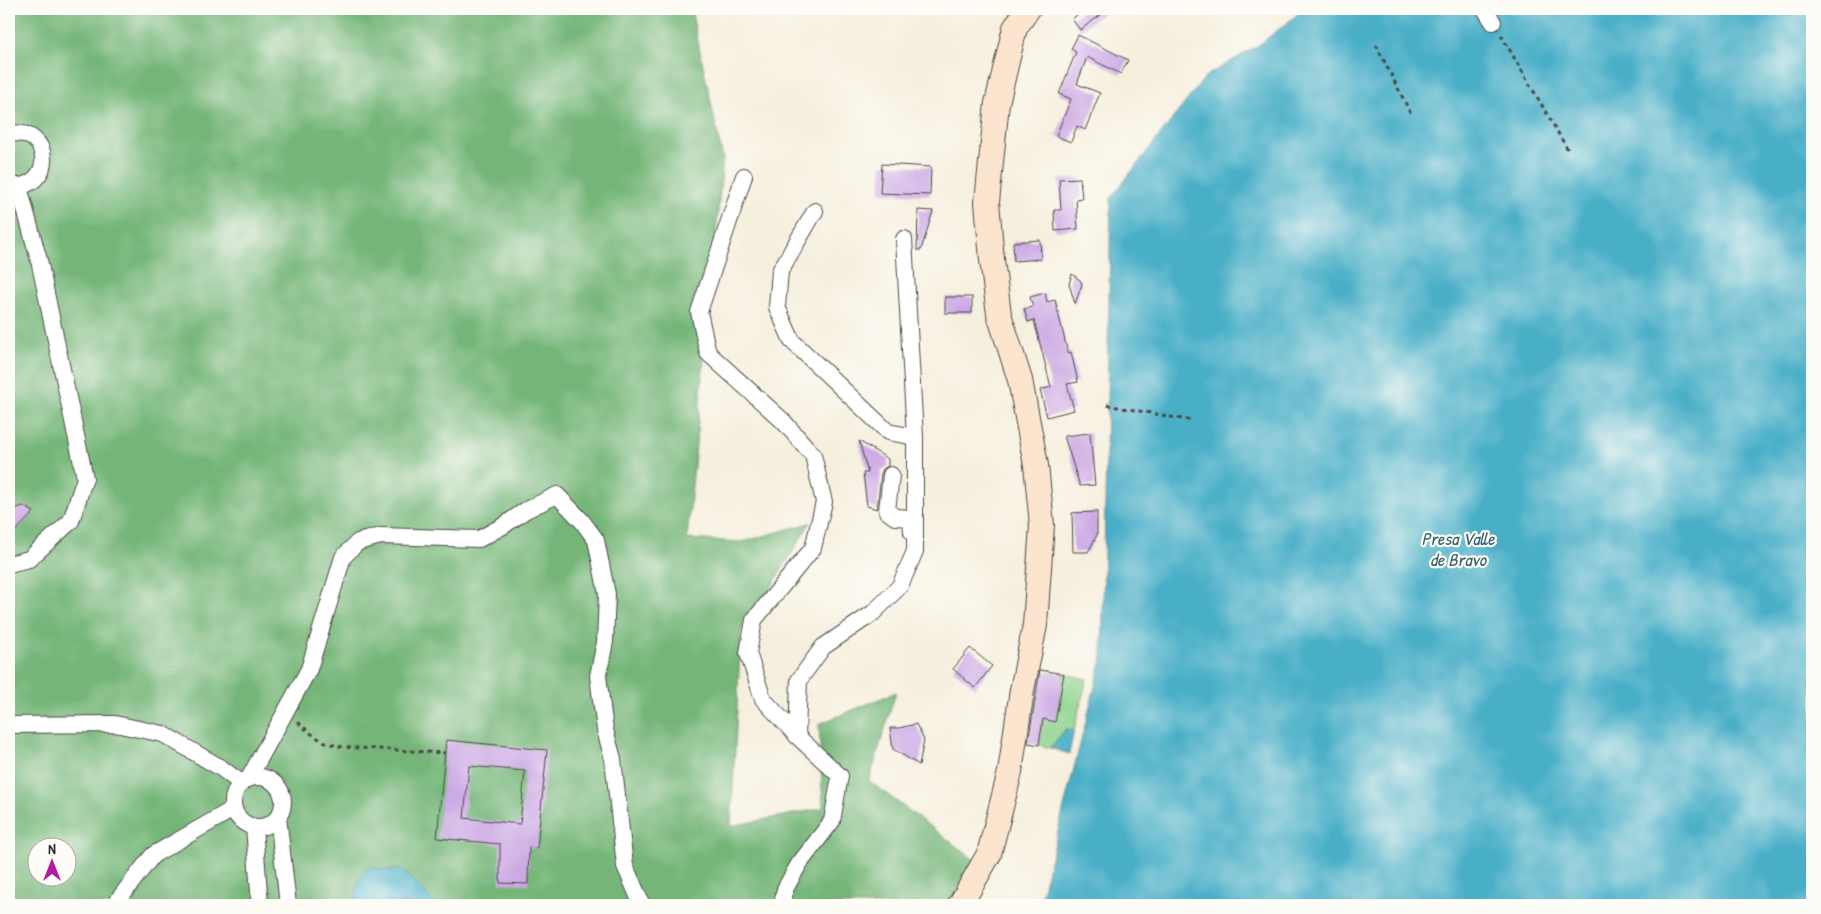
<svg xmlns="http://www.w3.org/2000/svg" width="1821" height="914" font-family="'Patrick Hand',sans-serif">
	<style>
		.green { fill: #90d48d; stroke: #5e805c }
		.forest { fill: #74b678; stroke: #507052; fill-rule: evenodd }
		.water { fill: #48afc7; stroke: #3a6d79 }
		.building { fill: #cca8e4; fill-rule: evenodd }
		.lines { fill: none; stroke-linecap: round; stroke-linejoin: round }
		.street-casing { stroke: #494846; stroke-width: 18 }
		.secondary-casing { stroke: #494846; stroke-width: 26 }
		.path { stroke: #494846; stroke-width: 3; stroke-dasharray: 4 4; stroke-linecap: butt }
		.street { stroke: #fff; stroke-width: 16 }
		.secondary { stroke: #fce5cf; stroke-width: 24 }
		.labels { text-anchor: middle; stroke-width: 4.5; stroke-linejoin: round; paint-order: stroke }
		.water-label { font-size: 18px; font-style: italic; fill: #376069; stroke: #fdfcf7 }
	</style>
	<rect width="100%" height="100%" fill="#fdfcf7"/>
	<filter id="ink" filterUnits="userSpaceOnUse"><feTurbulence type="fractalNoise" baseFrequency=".02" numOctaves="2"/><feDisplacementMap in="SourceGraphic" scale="10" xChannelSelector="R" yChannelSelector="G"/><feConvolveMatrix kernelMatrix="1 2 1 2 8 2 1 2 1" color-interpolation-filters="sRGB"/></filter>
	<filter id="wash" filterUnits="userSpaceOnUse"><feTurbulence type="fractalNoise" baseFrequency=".0096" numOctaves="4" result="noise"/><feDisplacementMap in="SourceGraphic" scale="20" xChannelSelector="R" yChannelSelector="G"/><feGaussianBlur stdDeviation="1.12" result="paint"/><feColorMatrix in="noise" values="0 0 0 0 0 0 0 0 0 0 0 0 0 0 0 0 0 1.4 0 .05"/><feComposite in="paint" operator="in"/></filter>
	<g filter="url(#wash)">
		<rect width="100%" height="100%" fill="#f5efdd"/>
		<path class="green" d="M 1064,674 L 1087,679 L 1074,730 L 1066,729 L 1050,748 L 1039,745 L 1043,719 L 1055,721 Z"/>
		<path class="forest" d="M 9,9 L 691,9 L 723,159 L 687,539 L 742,542 L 810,523 L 757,611 L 741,631 L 731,826 L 823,808 L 819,724 L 896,692 L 869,781 L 975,860 L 950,905 L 9,905 ZM 38,846 L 68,846 L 68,876 L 38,876 Z"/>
		<g class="water">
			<path d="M 1304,9 L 1812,9 L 1812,905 L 1038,905 L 1041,897 L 1102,659 L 1111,198 L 1206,76 L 1259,45 Z"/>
			<path d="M 1066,729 L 1074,730 L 1069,754 L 1050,748 Z"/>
			<path d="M 372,867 L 384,870 L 403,870 L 436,905 L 356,905 C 356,888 356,876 372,867 Z"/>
		</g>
		<g id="blocks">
			<g class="building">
				<path d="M 1085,9 L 1109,9 L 1080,30 L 1072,19 Z"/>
				<path d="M 1078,35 L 1128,60 L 1121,74 L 1087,57 L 1077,84 L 1100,93 L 1085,130 L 1077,126 L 1071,142 L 1056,136 L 1071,99 L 1059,94 L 1076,52 L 1071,49 Z"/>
				<path d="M 882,164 L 931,167 L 930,195 L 880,193 Z"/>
				<path d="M 1080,178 L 1082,198 L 1076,199 L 1078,229 L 1055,231 L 1054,210 L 1061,210 L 1059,179 Z"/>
				<path d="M 918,210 L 933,211 L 921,250 L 917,250 Z"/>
				<path d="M 1040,240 L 1041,259 L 1014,261 L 1013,242 Z"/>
				<path d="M 1072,274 L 1080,280 L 1082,284 L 1075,304 L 1069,284 Z"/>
				<path d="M 1045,293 L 1047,302 L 1055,300 L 1068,353 L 1071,352 L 1078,382 L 1067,384 L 1074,410 L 1047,417 L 1040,390 L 1051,387 L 1034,320 L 1028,322 L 1024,309 L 1033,307 L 1030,297 Z"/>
				<rect x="945" y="297" width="27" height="16"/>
				<path d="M 1090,433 L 1095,485 L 1080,486 L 1064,436 Z"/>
				<path d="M 859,441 L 888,459 L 888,466 L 883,469 L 881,474 L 877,509 L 867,506 L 863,473 L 868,473 Z"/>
				<path d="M 23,506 L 34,512 L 9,538 L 9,511 Z"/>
				<path d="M 1097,512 L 1097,535 L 1088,552 L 1073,552 L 1072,513 Z"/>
				<path d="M 970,648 L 992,666 L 975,688 L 953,669 Z"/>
				<path d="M 1040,670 L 1064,674 L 1055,722 L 1043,719 L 1039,745 L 1028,743 Z"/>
				<path d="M 916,724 L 924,740 L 919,765 L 893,749 L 890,728 L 899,728 Z"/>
				<path d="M 446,740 L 547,750 L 537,848 L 529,847 L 528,884 L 500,883 L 500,844 L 437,838 ZM 469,766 L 525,771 L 520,824 L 464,818 Z"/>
			</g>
		</g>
	</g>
	<g filter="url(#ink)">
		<use href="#blocks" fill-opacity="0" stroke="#494846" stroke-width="1"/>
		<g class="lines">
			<g class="street-casing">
				<g id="street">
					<path d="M 1485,9 L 1493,22"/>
					<path d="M 9,134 C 53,126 56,191 9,186"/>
					<path d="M 744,176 L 699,312 L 708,353 L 783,421 L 813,455 L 824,502 L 813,548 L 754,620 L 748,653 L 763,699 L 797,736 L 840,776 L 832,821 L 799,864 L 785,889 L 782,905"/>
					<path d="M 9,204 L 13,186"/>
					<path d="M 815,211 L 780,271 L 777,307 L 792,341 L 888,432 L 915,437"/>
					<path d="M 891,475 L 887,511 L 895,517 L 911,518 L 912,532"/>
					<path d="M 9,564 L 29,559 L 71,521 L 85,478 L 39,260 L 19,187"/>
					<path d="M 9,725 L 115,724 L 163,734 L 221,768 L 241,783"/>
					<path d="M 797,736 L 799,680 L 823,647 L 873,613 L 900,586 L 915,551 L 915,437 L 904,239"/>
					<circle cx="258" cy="802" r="25"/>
					<path d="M 249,778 L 309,669 L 343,557 L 358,542 L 381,536 L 479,539 L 503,526 L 526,510 L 557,495 L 582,521 L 596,540 L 607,594 L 605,642 L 598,676 L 605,730 L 613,759 L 625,866 L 642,905"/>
					<path d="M 278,817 L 288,905"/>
					<path d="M 254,827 L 260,905"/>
					<path d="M 114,905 L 153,855 L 233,809"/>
				</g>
			</g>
			<g class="secondary-casing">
				<path id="secondary" d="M 960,905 L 989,854 L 1010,772 L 1022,690 L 1035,625 L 1042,525 L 1036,465 L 1020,380 L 999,314 L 992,260 L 987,202 L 997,103 L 1015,28 L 1028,9"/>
			</g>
			<g class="path">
				<path d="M 1501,35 L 1568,150"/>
				<path d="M 1376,45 L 1411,114"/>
				<path d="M 1107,405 L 1193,421"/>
				<path d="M 298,722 C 314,737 322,743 343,747 L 445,753"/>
			</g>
			<use href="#street" class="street"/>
			<use href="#secondary" class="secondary"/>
		</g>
	</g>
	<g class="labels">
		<g class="water-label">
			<text x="1458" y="545">Presa Valle<tspan x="1458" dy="21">de Bravo</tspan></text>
		</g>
	</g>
	<rect width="1821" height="914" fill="none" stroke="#fdfcf7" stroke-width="30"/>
	<g transform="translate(52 862)"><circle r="24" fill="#fdfcf7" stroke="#a9a8a5"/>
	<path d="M0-4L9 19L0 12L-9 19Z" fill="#b5179e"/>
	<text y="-8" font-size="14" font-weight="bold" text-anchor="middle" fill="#2b2b2b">N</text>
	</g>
</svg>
